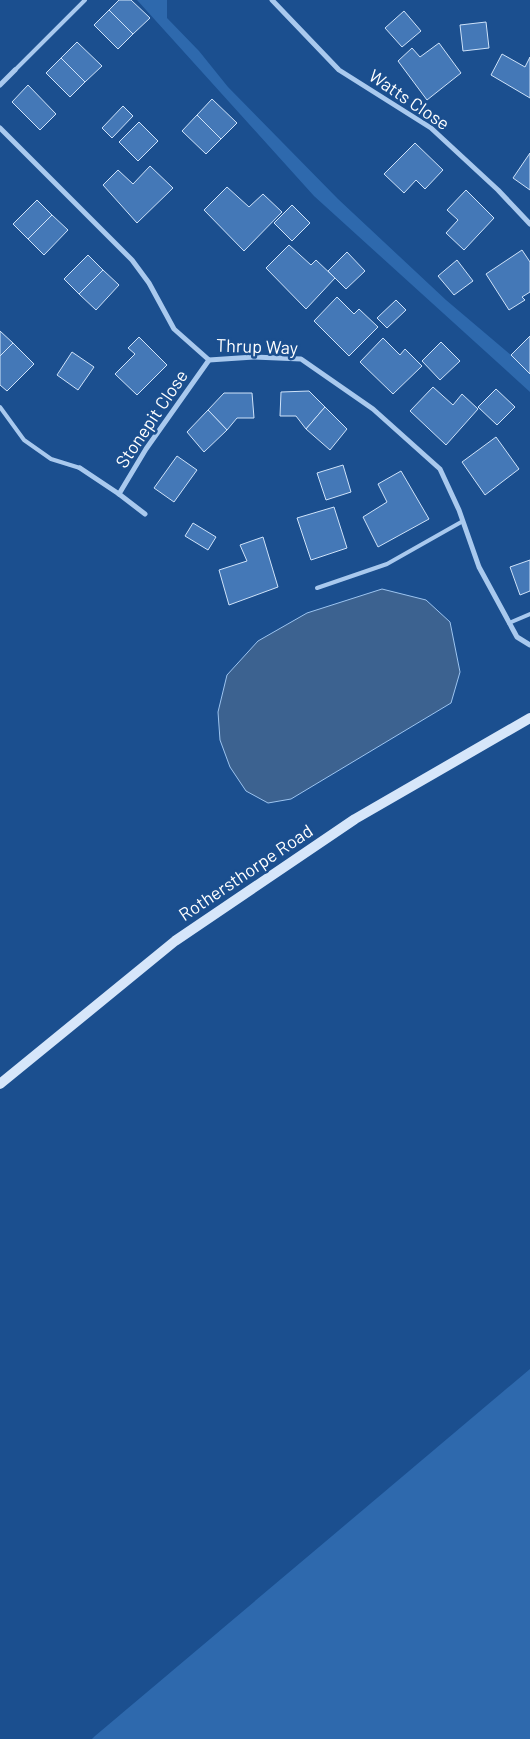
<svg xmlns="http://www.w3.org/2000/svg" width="530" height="1739" font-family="Barlow,sans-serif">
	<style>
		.green { fill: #2e69ad }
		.water { fill: #3c6290; stroke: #9cc4f0 }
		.building { fill: #4478b7; stroke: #cfe3fa }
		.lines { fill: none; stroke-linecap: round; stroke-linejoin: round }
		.lane { stroke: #a9c9ee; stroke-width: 4 }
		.street { stroke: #a9c9ee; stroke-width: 5 }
		.secondary { stroke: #d6e6fa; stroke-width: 10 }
		.labels { text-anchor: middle; stroke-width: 5; stroke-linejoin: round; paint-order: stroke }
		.street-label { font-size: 18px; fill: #fff; stroke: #1b4f8f }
	</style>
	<rect width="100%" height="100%" fill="#1b4f8f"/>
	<g class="green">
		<path d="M 137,0 L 167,0 L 167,18 L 199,51 L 228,87 L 338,199 L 446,300 L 511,355 L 530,374 L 530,392 L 314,196 Z"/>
		<path d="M 530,1369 L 530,1739 L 92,1739 L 95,1736 Z"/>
	</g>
	<path class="water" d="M 382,589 L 426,600 L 450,622 L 460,672 L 451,703 L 291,799 L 268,803 L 246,791 L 230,767 L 220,740 L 218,712 L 227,675 L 258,641 L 307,613 Z"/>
	<g class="building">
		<path d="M 119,0 L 131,0 L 150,18 L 133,34 L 109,10 Z"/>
		<path d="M 109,10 L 133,34 L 118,49 L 94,25 Z"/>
		<path d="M 404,11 L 421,31 L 402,47 L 385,28 Z"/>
		<path d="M 486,22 L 489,48 L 463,51 L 460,25 Z"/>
		<path d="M 77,42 L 102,66 L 85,82 L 61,58 Z"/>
		<path d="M 439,43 L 461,73 L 427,100 L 398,61 L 412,48 L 420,57 Z"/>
		<path d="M 502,54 L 525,67 L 530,57 L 530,98 L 491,75 Z"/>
		<path d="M 61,58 L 85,82 L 70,97 L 46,73 Z"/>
		<path d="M 28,85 L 56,114 L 40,130 L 12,102 Z"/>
		<path d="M 212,99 L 237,123 L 221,139 L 197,115 Z"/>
		<path d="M 123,106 L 133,116 L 112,138 L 102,128 Z"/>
		<path d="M 197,115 L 221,139 L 206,154 L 182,131 Z"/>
		<path d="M 139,122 L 158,141 L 138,161 L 119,142 Z"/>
		<path d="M 415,143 L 443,170 L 425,189 L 416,180 L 404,193 L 384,174 Z"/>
		<path d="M 530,153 L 530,190 L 513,178 Z"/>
		<path d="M 150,166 L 173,188 L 137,223 L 103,185 L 118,170 L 133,184 Z"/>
		<path d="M 227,187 L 249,207 L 263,194 L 282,212 L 244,251 L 204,210 Z"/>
		<path d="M 466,190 L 494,218 L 464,250 L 446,233 L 458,220 L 447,210 Z"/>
		<path d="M 37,200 L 52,215 L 28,239 L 13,224 Z"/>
		<path d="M 292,205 L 310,223 L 292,241 L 274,223 Z"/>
		<path d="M 52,215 L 68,230 L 44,255 L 28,239 Z"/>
		<path d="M 289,245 L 311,265 L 316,260 L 335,278 L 306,309 L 266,268 Z"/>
		<path d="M 522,250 L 530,262 L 530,292 L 522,297 L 525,300 L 509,310 L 486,274 Z"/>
		<path d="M 347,252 L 365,271 L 346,289 L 328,271 Z"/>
		<path d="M 88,255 L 103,270 L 79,294 L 64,279 Z"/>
		<path d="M 457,260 L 473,281 L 454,295 L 438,276 Z"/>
		<path d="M 103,270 L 119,285 L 96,310 L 79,294 Z"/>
		<path d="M 337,297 L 354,314 L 359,309 L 378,327 L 349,356 L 314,321 Z"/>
		<path d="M 396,300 L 406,310 L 387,328 L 377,318 Z"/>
		<path d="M 0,331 L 13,343 L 0,356 Z"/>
		<path d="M 530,336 L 530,374 L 511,355 Z"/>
		<path d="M 139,337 L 167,365 L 137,395 L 115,374 L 135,354 L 128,348 Z"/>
		<path d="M 383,338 L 400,355 L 405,349 L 422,366 L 393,394 L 360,362 Z"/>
		<path d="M 441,342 L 460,361 L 440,380 L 422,361 Z"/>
		<path d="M 13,343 L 34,364 L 7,391 L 0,385 L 0,356 Z"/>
		<path d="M 72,352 L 94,367 L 78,390 L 57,375 Z"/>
		<path d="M 433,387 L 453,405 L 462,394 L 478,409 L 446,445 L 410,411 Z"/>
		<path d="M 496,389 L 515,407 L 497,425 L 478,407 Z"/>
		<path d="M 309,391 L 325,407 L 306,429 L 296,416 L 280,416 L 281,392 Z"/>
		<path d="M 224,393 L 252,393 L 254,418 L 237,418 L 227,430 L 208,410 Z"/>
		<path d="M 325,407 L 347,429 L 330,450 L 306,429 Z"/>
		<path d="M 208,410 L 227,430 L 204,452 L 187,432 Z"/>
		<path d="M 496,437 L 519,469 L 485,495 L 462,462 Z"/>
		<path d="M 177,456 L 197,470 L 174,502 L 154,488 Z"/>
		<path d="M 343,465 L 351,492 L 326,500 L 317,473 Z"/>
		<path d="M 401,471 L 429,519 L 378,547 L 363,517 L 387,502 L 378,484 Z"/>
		<path d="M 334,507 L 347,548 L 311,560 L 297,518 Z"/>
		<path d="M 193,523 L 216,537 L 208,550 L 185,536 Z"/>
		<path d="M 263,537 L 278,587 L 229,605 L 219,570 L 247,561 L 240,545 Z"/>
		<path d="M 530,560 L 530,591 L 520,595 L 510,567 Z"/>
	</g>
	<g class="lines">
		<g class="lane">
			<path d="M 15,70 L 85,0"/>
			<path d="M 0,407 L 24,440 L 51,459 L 80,468"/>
			<path d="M 317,588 L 387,564 L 463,521"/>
			<path d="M 509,623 L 530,614"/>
		</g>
		<g class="street">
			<path d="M 272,0 L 339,70 L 431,128 L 498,190 L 530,224"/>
			<path d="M 0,85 L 15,70"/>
			<path d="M 0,128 L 132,260 L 149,283 L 174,329 L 209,360 L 254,357 L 301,359 L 373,409 L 440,469 L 459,510 L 479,567 L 517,637 L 530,645"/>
			<path d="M 80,468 L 119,494 L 145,514"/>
			<path d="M 119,494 L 146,449 L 209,360"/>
		</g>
		<path class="secondary" d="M 0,1084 L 175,941 L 355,819 L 530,718"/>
	</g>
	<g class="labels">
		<g class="street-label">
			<text transform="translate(409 100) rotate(34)" y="6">Watts Close</text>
			<text transform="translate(257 347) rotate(2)" y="6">Thrup Way</text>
			<text transform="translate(152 419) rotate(-56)" y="6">Stonepit Close</text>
			<text transform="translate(246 873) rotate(-34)" y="6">Rothersthorpe Road</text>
		</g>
	</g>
</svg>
